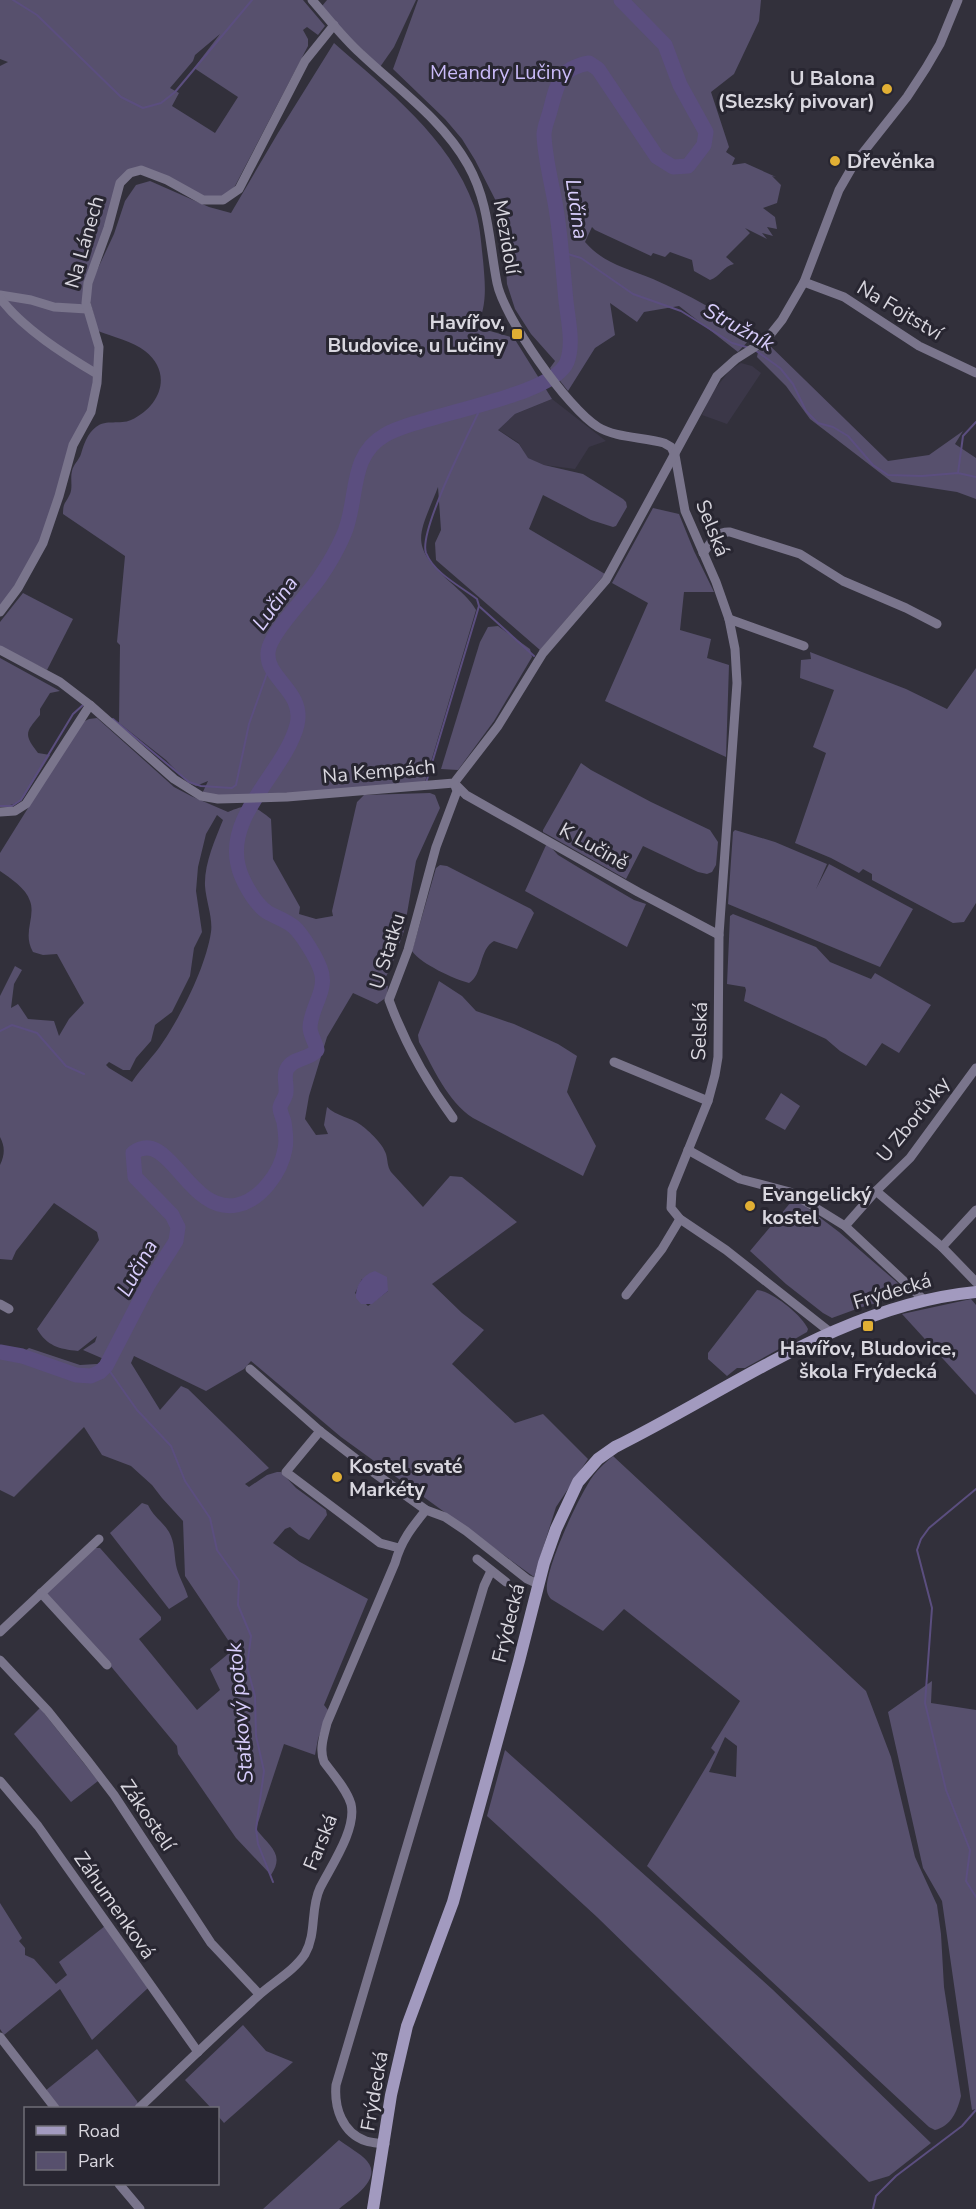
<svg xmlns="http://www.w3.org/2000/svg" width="976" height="2209" font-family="'Nunito Sans',sans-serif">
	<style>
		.built { fill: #3b3748 }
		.green { fill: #57506d; fill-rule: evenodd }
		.water { fill: #5b4e7f }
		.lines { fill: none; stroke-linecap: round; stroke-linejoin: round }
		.stream { stroke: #5b4e7f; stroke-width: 2 }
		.river { stroke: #5b4e7f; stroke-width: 15 }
		.street { stroke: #7a758c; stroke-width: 9 }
		.secondary { stroke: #a29abf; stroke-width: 12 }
		.poi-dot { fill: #e1af34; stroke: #282631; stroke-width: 2 }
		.labels { text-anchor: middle; stroke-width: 6; stroke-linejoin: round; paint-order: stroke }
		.park-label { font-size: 20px; fill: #cabbf9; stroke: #282631 }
		.poi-label { font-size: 20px; font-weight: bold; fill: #d9d7df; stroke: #282631; text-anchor: start }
		.street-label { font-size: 20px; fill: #d9d7df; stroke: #282631 }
		.water-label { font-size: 21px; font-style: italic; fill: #d8cdfc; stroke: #282631 }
	</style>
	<rect width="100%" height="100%" fill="#32303b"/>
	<g class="built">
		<path d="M 741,363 L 752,366 L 761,373 L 727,424 L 702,415 L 711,394 L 730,370 Z"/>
		<path d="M 552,399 L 606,441 L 589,447 L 575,469 L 544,465 L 527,458 L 519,443 L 497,429 L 515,414 Z"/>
	</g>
	<g class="green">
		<path d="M 0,0 L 303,0 L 325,26 L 318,35 L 307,27 L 303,30 L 308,39 L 308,46 L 235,186 C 208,217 181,178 153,173 C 145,171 133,174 124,175 L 86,303 L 99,347 L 91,412 L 73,445 L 43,543 L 0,612 L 0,66 L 8,62 L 0,59 ZM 220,34 L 194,68 L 238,97 L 215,133 L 172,106 L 179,93 L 170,88 L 193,61 L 195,55 Z"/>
		<path d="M 327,0 L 416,0 L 394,47 L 380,67 L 343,31 L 322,6 Z"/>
		<path d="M 418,0 L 761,0 L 759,21 L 734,74 L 711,92 L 729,147 L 726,152 L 735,158 L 732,165 L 745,163 L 776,177 L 772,176 L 781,185 L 777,203 L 763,208 L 775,217 L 777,229 L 767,227 L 773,236 L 762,233 L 767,239 L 745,228 L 750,233 L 726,257 L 734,264 C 723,266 720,277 710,280 L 694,271 L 692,260 L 670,252 L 665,257 L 653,253 L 651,256 L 595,230 L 592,227 L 585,242 C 604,264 627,268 653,279 C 688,295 723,312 752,337 L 738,352 L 679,306 L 644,312 L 637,322 L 610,303 L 615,335 L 595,348 L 568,391 L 550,368 L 555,361 L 531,334 L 515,309 L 507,284 L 504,235 L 500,209 L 475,160 L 462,139 L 445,119 L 393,69 Z"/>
		<path d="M 334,43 C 386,89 450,138 474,206 C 480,223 481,242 483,260 C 485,283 488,307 476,327 L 514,338 L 552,399 L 515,414 L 498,430 L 519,444 L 528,458 L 544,465 L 583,474 L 623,499 L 626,502 L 627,507 L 616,526 L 613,527 L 591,520 L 543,495 L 529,529 L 605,574 L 540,650 L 436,560 L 435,543 L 441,530 L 438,487 C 419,536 408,544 450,582 C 460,591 470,599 476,610 L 425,782 L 286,794 L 201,796 L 208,781 L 196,786 L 186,781 L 166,760 L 119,723 L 120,645 L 117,642 L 125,556 L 63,514 C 63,502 66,503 70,494 C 73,487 70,478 72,471 C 73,465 79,460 81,454 C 84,444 87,434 96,427 C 106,419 120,425 131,420 C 161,406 173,373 145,351 C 134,342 111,336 98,331 L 90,301 L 92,281 L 114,234 L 125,201 L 136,185 L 150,181 L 209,207 L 231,213 L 278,133 Z"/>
		<path d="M 761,337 L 888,461 L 929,455 L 963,431 L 955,444 L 976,458 L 976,499 L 957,492 L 892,482 L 810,419 L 786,386 L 757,357 Z"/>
		<path d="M 653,508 L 679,514 L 694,551 L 714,592 L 684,592 L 680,630 L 711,639 L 707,658 L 729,665 L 726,757 L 605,701 L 648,603 L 612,583 Z"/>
		<path d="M 23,593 L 73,619 L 47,670 L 0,647 L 0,622 Z"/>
		<path d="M 498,626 L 530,649 L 532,657 L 494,721 L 458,770 L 441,769 L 480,642 L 488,627 Z"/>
		<path d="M 810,652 L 906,689 L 947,709 L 976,668 L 976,903 L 964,922 L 953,923 L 872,880 L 872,874 L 863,869 L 859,873 L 831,858 L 795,843 L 826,753 L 813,747 L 834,690 L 800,678 L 801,660 L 811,659 Z"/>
		<path d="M 0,658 L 60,691 L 50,693 L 40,709 L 40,715 C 26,732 23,734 38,753 L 50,755 L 24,797 C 17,804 10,806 0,806 Z"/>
		<path d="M 97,718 L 174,787 L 191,796 L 228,812 C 249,803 254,805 271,819 L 273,859 L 300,907 L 299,914 L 316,919 L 333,916 L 332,911 L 357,802 L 364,795 L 430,793 L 435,795 L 440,808 L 416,861 L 404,931 L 391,967 L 382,984 L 388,986 L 387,997 L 377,1004 L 353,993 L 327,1037 L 309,1096 L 305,1119 L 316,1135 L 328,1134 L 324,1125 L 327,1107 C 336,1116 350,1117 361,1125 C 369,1131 383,1144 386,1154 C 388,1161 387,1166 391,1172 L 423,1207 L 450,1176 L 462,1177 L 517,1222 L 432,1284 L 462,1313 L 484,1330 L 452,1364 L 515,1423 L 543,1414 L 588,1459 L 556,1507 L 534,1577 L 341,1437 L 251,1361 L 244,1369 L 206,1391 L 134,1356 L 131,1363 L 160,1410 L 181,1386 L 188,1389 L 269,1468 L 245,1484 L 249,1487 L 267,1475 L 277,1472 L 281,1472 L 296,1488 L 326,1510 L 327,1515 L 309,1540 L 299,1535 L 290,1527 L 285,1529 L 273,1543 L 300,1562 L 368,1599 L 324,1705 L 328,1710 L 318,1739 L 315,1755 L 284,1744 L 256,1829 C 270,1847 285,1854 271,1875 L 236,1838 L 178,1754 L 177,1746 L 109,1664 L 111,1662 L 108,1662 L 45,1594 L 93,1548 L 100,1548 L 161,1617 L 161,1620 L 139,1639 L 197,1710 L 220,1690 L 210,1669 L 234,1649 L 185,1576 L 183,1521 L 162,1498 L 152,1485 L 131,1466 L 102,1455 L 84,1427 L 14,1497 L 0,1490 L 0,1353 L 15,1358 L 29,1348 L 80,1365 L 113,1363 L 83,1350 L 95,1342 L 97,1336 L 78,1351 C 59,1349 47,1346 37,1329 L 99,1240 L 97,1232 L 54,1203 L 16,1251 L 12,1260 L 0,1259 L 0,1165 C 5,1154 5,1147 0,1137 L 0,996 L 15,966 L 22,970 L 14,984 L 11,1008 L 18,1004 L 28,1019 L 54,1021 L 59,1036 L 69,1019 L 84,1003 L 57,954 L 43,955 L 33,952 C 22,933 36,917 30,901 C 26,888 10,878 0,871 L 0,853 L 81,723 L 89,719 ZM 217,815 L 223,820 C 215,840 204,864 205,886 C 206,901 213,918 211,932 C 206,966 182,1014 163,1042 C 154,1056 141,1068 132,1082 L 109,1068 L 106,1065 L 109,1062 L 123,1070 L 130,1070 L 136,1058 L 151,1041 L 155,1025 L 172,1012 L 190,976 L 194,948 L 202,932 L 196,891 L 198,867 L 206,834 ZM 362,1279 L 388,1291 L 368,1306 L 355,1293 Z"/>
		<path d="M 581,763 L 591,770 L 651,802 L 710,830 L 718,842 L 716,865 L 712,872 L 707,874 L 698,872 L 643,846 L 626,879 L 543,832 L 543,830 Z"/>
		<path d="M 735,830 L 775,842 L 827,864 L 816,889 L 829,864 L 913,909 L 880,967 L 728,904 L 733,832 Z"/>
		<path d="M 547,843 L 558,855 L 581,869 L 634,900 L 646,904 L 627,947 L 525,891 Z"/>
		<path d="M 440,865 L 447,866 L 531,909 L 534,913 L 517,949 L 494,941 C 479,949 483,975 469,983 C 454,979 421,964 412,951 L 436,868 Z"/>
		<path d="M 733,914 L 816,947 L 830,962 L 871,979 L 875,973 L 931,1005 L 899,1053 L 882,1043 L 866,1066 L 840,1051 L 826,1039 L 744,1001 L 746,990 L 745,987 L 727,984 L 730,916 Z"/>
		<path d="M 439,981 L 462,996 L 476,1011 L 514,1024 L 558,1044 L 577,1056 L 567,1092 L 596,1146 L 583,1176 L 473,1118 C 447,1101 434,1069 419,1042 L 418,1035 Z"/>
		<path d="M 781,1093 L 800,1106 L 785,1130 L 765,1119 Z"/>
		<path d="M 798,1201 L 839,1232 L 907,1291 L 906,1295 L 862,1307 L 832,1318 L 823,1313 L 786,1284 L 750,1251 L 791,1202 Z"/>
		<path d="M 757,1290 C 772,1291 802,1315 808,1329 L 807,1332 L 793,1340 L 790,1337 L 787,1340 L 788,1344 L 745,1368 L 737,1368 L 727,1376 L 708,1359 L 708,1353 Z"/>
		<path d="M 971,1299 L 976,1305 L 976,1395 L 902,1314 Z"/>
		<path d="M 613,1456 L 866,1691 L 891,1757 L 915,1857 L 937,1905 L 941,1934 L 944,1987 L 961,2096 C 957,2112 951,2126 935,2130 L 929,2127 L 647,1866 L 715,1752 L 711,1748 L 740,1701 L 624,1609 L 603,1631 L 551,1599 C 549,1597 547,1593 547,1591 C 544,1570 580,1494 593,1476 C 599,1468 606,1462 613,1456 ZM 725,1737 L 737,1746 L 736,1777 L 709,1772 Z"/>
		<path d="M 142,1503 L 148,1505 C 153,1516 163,1522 169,1532 C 175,1543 174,1553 176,1565 C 178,1576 185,1586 188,1597 L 169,1609 L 110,1533 Z"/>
		<path d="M 932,1681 L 931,1703 L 976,1710 L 976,2109 L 972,2110 L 942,1901 L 923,1868 L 888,1712 Z"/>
		<path d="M 40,1708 L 98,1781 L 71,1802 L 14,1734 Z"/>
		<path d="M 505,1750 L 772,1989 L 931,2143 L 889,2176 L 869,2182 L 597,1917 L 487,1816 Z"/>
		<path d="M 0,1903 L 22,1938 L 19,1941 L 25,1948 L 25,1955 L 34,1959 L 56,1984 L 67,1975 L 59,1962 L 105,1926 L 148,1988 L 92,2040 L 60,1989 L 4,2035 L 0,2029 Z"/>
		<path d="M 243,2025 L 266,2051 L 293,2062 L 224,2123 L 218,2116 L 218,2108 L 211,2108 L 185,2080 Z"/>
		<path d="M 97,2049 L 137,2101 L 138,2104 L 135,2108 L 59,2108 L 45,2091 Z"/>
		<path d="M 339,2140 C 348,2147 360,2153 367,2161 C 383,2179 352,2198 339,2209 L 263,2209 Z"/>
	</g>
	<path class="water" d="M 375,1271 L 387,1277 L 388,1291 L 372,1304 L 361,1304 L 356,1298 C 355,1285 364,1274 375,1271 Z"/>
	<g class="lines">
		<g class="stream">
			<path d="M 13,0 L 37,15 L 121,97 L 143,108 L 161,103 L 175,92 L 252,0"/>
			<path d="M 561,252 L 581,258 L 633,294 L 681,311 L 732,343 L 750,348"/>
			<path d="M 755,350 L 780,368 L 793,384 L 806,411 L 818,423 L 833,427 L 848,436 L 873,465 L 888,475 L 922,476 L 958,473 L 976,477"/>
			<path d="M 958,473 L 963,436 L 976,422"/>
			<path d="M 480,607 L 534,656"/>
			<path d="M 113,719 L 189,782 L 201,786 L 232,788 L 236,785 L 249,724 L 270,665"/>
			<path d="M 426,783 L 479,606 L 477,599 C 460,586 434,573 426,553 C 418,531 471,429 483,403"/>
			<path d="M 0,806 L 12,806 L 21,800 L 73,714 L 83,705"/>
			<path d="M 0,1031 L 12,1025 L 37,1033 L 66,1066 L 84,1074"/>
			<path d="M 106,1366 L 137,1410 L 171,1446 L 185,1481 L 210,1518 L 217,1550 L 239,1581 L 238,1605 L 251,1636 L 247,1667 L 255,1696 L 256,1736 L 264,1771 L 256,1829 L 258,1844 L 273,1882"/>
			<path d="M 976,1489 L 929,1528 L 921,1539 L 917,1550 L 932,1608 L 925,1703 L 946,1790 L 970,1850 L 966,1881 L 976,1897"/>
			<path d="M 873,2209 L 876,2196 L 896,2176 L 962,2126 L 976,2110"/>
		</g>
		<path class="river" d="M 0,1352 L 22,1356 L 76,1375 L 91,1376 L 100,1372 L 106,1366 L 148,1285 L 176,1241 L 178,1227 L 172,1215 L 135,1177 L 133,1153 C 169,1126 188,1215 237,1205 C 261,1200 281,1172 285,1149 C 287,1141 285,1129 284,1122 C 283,1118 280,1112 280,1108 C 280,1103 286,1098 286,1092 C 287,1084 283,1076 287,1069 C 293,1057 309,1060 317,1050 C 316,1042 310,1036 310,1027 C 311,1006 329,989 320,968 C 316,957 302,934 294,927 C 286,920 275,917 267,912 C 254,903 241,879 238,865 C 226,814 285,771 297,725 C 305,691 266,679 268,653 C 268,635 309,594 320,577 C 329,564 338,548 344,534 C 359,499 348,456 385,435 C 421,414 553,397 567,362 C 574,344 568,320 566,301 C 563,270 561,239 556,208 C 552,184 545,159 544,135 C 544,127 548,119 550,111 C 557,85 559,68 589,63 L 598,69 L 657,157 L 673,167 L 688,166 L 704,145 L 706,132 L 680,85 L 665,45 L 621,0"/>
		<g class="street">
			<path d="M 312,0 C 328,18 343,38 361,54 C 398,89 443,120 468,165 C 489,202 489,242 497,283 C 504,318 568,409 598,427 C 616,438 644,437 664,443 L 671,447 L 675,455 L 685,511 L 716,582 L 729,619 L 735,649 L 737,683 L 719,935 L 718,1057 L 715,1075 L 708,1101 L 672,1190 L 671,1208 L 680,1219 L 726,1250 L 830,1332"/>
			<path d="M 804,282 L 844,297 L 919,346 L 976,373"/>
			<path d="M 0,295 L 31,300 L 54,307 L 87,309"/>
			<path d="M 0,298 C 22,328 65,355 97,374"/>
			<path d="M 703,553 C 712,542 715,531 730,532 L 800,554 L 843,581 L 906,608 L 937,624"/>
			<path d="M 0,612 L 18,588 L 43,543 L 59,496 L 73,445 L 91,412 L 97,383 L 99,347 L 86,303 L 88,283 L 108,228 L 120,183 L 130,173 L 141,170 L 167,180 L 203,200 L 223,200 L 239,189 L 305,61 L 334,25"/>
			<path d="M 729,619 L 804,646"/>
			<path d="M 0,650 L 60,682 L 90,705 L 174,779 L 201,796 L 218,799 L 287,797 L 454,783 L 498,726 L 543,653 L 606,580 L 717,376 L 736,359 L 766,340 L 782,320 L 804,282 L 839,190 L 854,164 L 907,97 L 926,68 L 940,44 L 958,0"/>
			<path d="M 456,785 L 466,795 L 638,892 L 719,935"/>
			<path d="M 0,812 L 15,811 L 26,804 L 90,705"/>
			<path d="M 614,1062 L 708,1101"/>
			<path d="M 453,1118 C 426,1081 405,1044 389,1000 L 408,950 L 436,847 L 457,791 L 454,783"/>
			<path d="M 688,1150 L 740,1179 L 790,1192 L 845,1226 L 924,1300"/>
			<path d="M 876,1191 L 942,1247 L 976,1282"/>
			<path d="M 845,1226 L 876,1191 L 910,1158 L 976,1068"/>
			<path d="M 942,1247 L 976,1210"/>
			<path d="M 626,1295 L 662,1249 L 680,1219"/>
			<path d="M 0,1304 L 9,1309"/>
			<path d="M 250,1369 L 320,1431 L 373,1472 L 426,1510 L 445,1517 L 466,1531 L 527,1579 L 538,1584"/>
			<path d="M 320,1431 L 286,1472 L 380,1543 L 399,1548"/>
			<path d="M 477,1559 L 506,1582"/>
			<path d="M 41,1593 L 107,1665"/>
			<path d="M 0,1632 L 99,1539"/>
			<path d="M 0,1660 L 48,1711 L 88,1761 L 114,1795 L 211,1943 L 259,1994"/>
			<path d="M 0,1781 L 38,1826 L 198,2052"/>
			<path d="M 0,2037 L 55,2108"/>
			<path d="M 139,2108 C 178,2071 217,2033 258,1996 C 273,1982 294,1971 305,1954 C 317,1933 310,1909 320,1888 C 331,1866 357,1829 351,1804 C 347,1790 333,1774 324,1762 C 319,1749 324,1736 327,1723 L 395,1563 C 401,1541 412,1527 426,1510"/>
			<path d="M 385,2144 C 379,2143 372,2143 366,2141 C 342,2133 334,2107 336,2085 L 484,1586 L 491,1571"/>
			<path d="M 119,2184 L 140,2209"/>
		</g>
		<path class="secondary" d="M 373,2209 L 391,2095 L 407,2026 L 453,1902 L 519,1661 L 544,1563 L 556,1529 L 578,1482 L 598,1459 L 615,1447 C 732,1389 842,1305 976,1292"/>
	</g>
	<g class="poi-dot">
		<circle cx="887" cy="89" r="6"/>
		<circle cx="835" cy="161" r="6"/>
		<rect x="511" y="328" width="12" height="12" rx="3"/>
		<circle cx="750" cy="1206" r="6"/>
		<rect x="862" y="1320" width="12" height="12" rx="3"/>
		<circle cx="337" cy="1477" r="6"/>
	</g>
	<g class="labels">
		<g class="park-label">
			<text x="501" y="79">Meandry Lučiny</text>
		</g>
		<g class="poi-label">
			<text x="875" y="85" text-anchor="end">U Balona<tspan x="875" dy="23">(Slezský pivovar)</tspan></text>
			<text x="847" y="168">Dřevěnka</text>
			<text x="505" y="329" text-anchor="end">Havířov,<tspan x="505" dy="23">Bludovice, u Lučiny</tspan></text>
			<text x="762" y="1201">Evangelický<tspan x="762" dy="23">kostel</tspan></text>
			<text x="868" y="1355" text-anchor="middle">Havířov, Bludovice,<tspan x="868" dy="23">škola Frýdecká</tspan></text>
			<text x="349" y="1473">Kostel svaté<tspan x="349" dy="23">Markéty</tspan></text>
		</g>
		<g class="street-label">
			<text transform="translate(507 237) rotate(80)" y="7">Mezidolí</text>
			<text transform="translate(84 242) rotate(-74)" y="7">Na Lánech</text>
			<text transform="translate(900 310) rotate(31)" y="7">Na Fojtství</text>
			<text transform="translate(713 528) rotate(68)" y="7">Selská</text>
			<text transform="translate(379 771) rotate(-5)" y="7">Na Kempách</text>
			<text transform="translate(594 846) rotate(29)" y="7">K Lučině</text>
			<text transform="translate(387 951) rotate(-73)" y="7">U Statku</text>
			<text transform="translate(699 1031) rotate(-88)" y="7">Selská</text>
			<text transform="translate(913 1119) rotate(-51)" y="7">U Zborůvky</text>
			<text transform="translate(892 1291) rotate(-17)" y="7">Frýdecká</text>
			<text transform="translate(508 1623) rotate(-76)" y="7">Frýdecká</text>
			<text transform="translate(148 1815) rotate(56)" y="7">Zákostelí</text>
			<text transform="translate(320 1842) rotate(-68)" y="7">Farská</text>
			<text transform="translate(115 1905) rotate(55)" y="7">Záhumenková</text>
			<text transform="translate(374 2091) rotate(-80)" y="7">Frýdecká</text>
		</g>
		<g class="water-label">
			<text transform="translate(577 209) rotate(82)" y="7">Lučina</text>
			<text transform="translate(739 327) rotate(29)" y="7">Stružník</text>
			<text transform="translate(275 603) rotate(-54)" y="7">Lučina</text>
			<text transform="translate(137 1268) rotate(-61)" y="7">Lučina</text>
			<text transform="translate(240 1713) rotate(-95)" y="7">Statkový potok</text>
		</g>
	</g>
	<rect x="24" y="2107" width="195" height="78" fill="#282631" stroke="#6f6d77" stroke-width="1.5"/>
	<rect x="36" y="2126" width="30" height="9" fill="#a29abf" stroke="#6f6d77" stroke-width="1.5"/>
	<text x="78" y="2137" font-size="18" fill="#d9d7df">Road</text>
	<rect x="36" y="2152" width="30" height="18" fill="#57506d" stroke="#6f6d77" stroke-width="1.5"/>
	<text x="78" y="2167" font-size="18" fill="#d9d7df">Park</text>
</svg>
